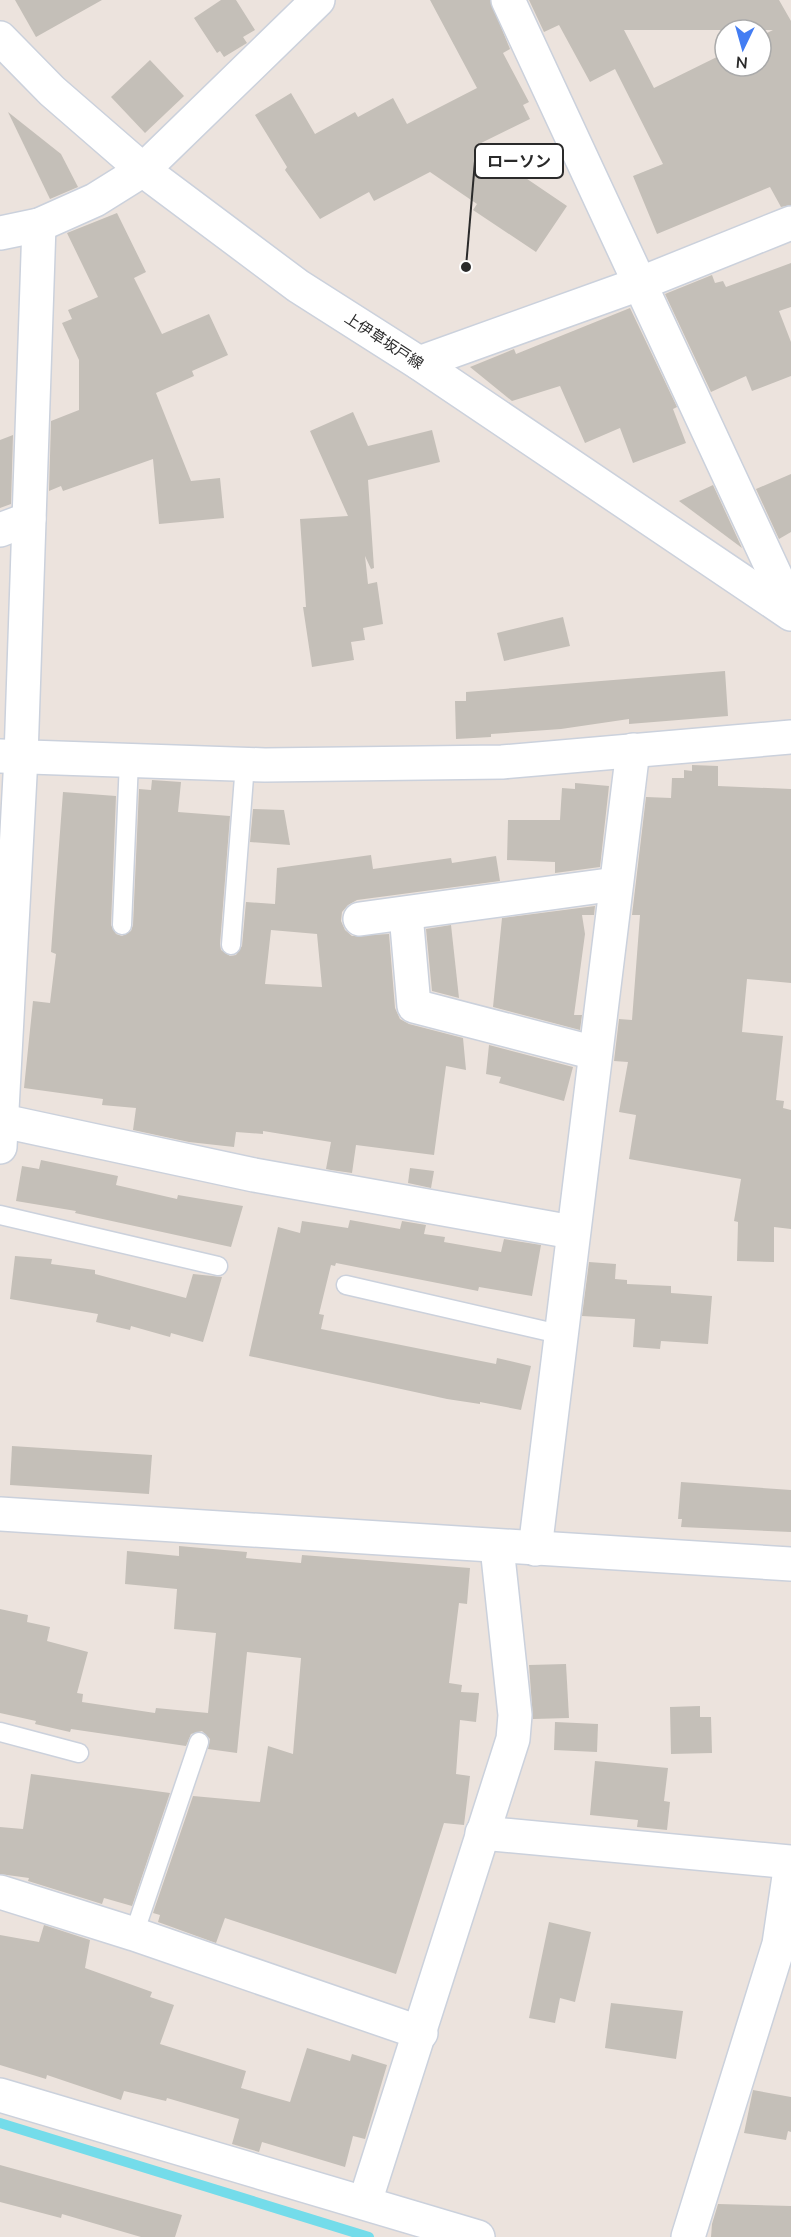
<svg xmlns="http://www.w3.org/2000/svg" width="791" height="2237" font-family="'Nunito Sans','Noto Sans JP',sans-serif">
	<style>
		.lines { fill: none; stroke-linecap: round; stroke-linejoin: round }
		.stream { stroke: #74dcea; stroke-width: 10 }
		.building { fill: #c4bfb8; fill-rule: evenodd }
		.service-casing { stroke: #cbd1dc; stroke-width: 21 }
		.minor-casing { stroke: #cbd1dc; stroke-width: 36 }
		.secondary-casing { stroke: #cbd1dc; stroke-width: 36 }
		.service { stroke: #fff; stroke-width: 18 }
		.minor { stroke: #fff; stroke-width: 33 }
		.secondary { stroke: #fff; stroke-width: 33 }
		.labels { text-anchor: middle; stroke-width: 5; stroke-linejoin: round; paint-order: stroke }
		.street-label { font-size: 15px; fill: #2a2a2a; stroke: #fff }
		.leader { fill: none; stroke: #2a2a2a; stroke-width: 2 }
		.callout-dot { fill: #2a2a2a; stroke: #fff; stroke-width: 2 }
		.callout { fill: #fff; stroke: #2a2a2a; stroke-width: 2 }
		.callout-label { font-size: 16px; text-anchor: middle; font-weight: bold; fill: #2a2a2a }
	</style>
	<rect width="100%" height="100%" fill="#ece3dd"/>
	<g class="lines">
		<path class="stream" d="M 0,2123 L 369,2237"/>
	</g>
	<g class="building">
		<path d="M 15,0 L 102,0 L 36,37 Z"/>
		<path d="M 221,0 L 236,0 L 255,30 L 243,37 L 247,43 L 224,57 L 220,51 L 217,53 L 194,18 Z"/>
		<path d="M 430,0 L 490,0 L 510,49 L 503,53 L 529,102 L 523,105 L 530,119 L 477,145 L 567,206 L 536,252 L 473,210 L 477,204 L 430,172 L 374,201 L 369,192 L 320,219 L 285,170 L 287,167 L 255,115 L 291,93 L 315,134 L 355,112 L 358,117 L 393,98 L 407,124 L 477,88 Z"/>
		<path d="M 529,0 L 779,0 L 791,21 L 791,205 L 781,207 L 770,187 L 657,234 L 633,176 L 663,164 L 615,69 L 590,82 L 559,25 L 544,32 ZM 624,30 L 773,30 L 761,36 L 761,66 L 725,66 L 725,53 L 654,88 Z"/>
		<path d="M 150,60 L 184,96 L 145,133 L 111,97 Z"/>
		<path d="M 8,112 L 61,154 L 78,187 L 50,199 Z"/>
		<path d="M 117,213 L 146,272 L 134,278 L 162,334 L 209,314 L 228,355 L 192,371 L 194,376 L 156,393 L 191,481 L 220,478 L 224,518 L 159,524 L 153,459 L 63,491 L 61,486 L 49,491 L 51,421 L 79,410 L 79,360 L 62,323 L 72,319 L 68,310 L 98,297 L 67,233 Z"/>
		<path d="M 791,263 L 791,307 L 779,311 L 791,342 L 791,376 L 752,391 L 746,376 L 711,392 L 665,294 L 712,275 L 715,283 L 723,281 L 726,287 Z"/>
		<path d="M 630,308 L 677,407 L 673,409 L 686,443 L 633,463 L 620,428 L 585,443 L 560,386 L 512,401 L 470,367 L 514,349 L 516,354 Z"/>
		<path d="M 353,412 L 368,446 L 432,430 L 440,462 L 368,480 L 374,568 L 371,569 L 365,556 L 368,584 L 377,582 L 383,624 L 363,628 L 365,640 L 351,642 L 354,660 L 312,667 L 303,607 L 306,607 L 300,519 L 348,516 L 310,431 Z"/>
		<path d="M 13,435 L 11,504 L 0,508 L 0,440 Z"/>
		<path d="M 791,474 L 791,532 L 779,539 L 756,489 Z"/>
		<path d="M 713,485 L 742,548 L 679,501 Z"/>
		<path d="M 563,617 L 570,646 L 504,661 L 497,633 Z"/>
		<path d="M 725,671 L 728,716 L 629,724 L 629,719 L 561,729 L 491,734 L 491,737 L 456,739 L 455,701 L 466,701 L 466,692 Z"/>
		<path d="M 692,765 L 718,766 L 718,786 L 791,789 L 791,983 L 747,979 L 742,1032 L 783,1036 L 776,1100 L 784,1101 L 783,1108 L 791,1110 L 791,1229 L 774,1227 L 774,1262 L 737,1261 L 738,1222 L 734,1221 L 741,1179 L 629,1159 L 636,1115 L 619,1112 L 628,1062 L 614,1061 L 619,1019 L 632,1020 L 640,915 L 632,915 L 646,797 L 671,798 L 672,778 L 684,778 L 684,770 L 692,771 Z"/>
		<path d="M 152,780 L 181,782 L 178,812 L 230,816 L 220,944 L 221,950 L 230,956 L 236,955 L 242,946 L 246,902 L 275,904 L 277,868 L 371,855 L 373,869 L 451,858 L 452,863 L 496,856 L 500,881 L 357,900 L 348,905 L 342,912 L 341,921 L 345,930 L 352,936 L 389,934 L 395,1008 L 400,1019 L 409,1024 L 463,1038 L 466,1070 L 446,1066 L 434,1155 L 356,1145 L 352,1173 L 331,1170 L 326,1169 L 331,1142 L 263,1131 L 263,1134 L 236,1132 L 234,1147 L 189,1142 L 133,1130 L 136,1108 L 102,1105 L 103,1099 L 24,1088 L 33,1001 L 50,1003 L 56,954 L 51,952 L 63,792 L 116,796 L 111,925 L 116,934 L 122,936 L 131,931 L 133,925 L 139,789 L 151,790 ZM 271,930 L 317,934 L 322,987 L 265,984 Z"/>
		<path d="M 575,783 L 609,786 L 600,867 L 555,873 L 555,862 L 507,860 L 508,820 L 560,820 L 562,788 L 575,789 Z"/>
		<path d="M 253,809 L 284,810 L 290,845 L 250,842 Z"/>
		<path d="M 595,906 L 594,915 L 582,915 L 585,934 L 574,1015 L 582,1015 L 580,1030 L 493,1007 L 502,918 Z"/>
		<path d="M 451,925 L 459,998 L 432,991 L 426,929 Z"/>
		<path d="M 489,1045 L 573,1067 L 564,1101 L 499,1083 L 501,1077 L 486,1074 Z"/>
		<path d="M 41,1160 L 118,1176 L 116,1185 L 177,1199 L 178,1195 L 243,1206 L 231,1247 L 75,1213 L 76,1211 L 16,1201 L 22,1166 L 39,1169 Z"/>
		<path d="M 410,1168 L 434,1171 L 431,1188 L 408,1183 Z"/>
		<path d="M 350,1220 L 400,1229 L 402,1221 L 426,1225 L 424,1234 L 445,1237 L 444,1242 L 501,1252 L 504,1239 L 541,1245 L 532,1296 L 479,1287 L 478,1291 L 336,1263 L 335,1266 L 331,1265 L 319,1314 L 324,1315 L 321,1329 L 496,1364 L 497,1358 L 531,1366 L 521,1410 L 480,1402 L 480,1404 L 447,1399 L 249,1356 L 278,1227 L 300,1233 L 302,1221 L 348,1228 Z"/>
		<path d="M 15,1256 L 52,1259 L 51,1264 L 95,1270 L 95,1274 L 186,1298 L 193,1274 L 222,1277 L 203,1342 L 171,1333 L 170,1337 L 131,1326 L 130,1330 L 96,1322 L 98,1314 L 10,1299 Z"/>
		<path d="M 589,1262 L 616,1264 L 615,1279 L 627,1280 L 627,1284 L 671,1286 L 671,1293 L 712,1296 L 708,1344 L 661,1341 L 660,1349 L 633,1347 L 635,1319 L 582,1316 Z"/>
		<path d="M 12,1446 L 152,1455 L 149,1494 L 10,1485 Z"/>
		<path d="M 681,1482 L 791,1490 L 791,1532 L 681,1527 L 682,1519 L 678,1519 Z"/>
		<path d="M 179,1546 L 247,1552 L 246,1558 L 301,1563 L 302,1555 L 470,1568 L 467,1604 L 459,1603 L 449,1683 L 462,1685 L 461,1692 L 479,1693 L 476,1722 L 460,1720 L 456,1774 L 470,1776 L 464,1825 L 444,1823 L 396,1974 L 225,1918 L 216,1943 L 158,1922 L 160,1915 L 153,1913 L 193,1796 L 260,1802 L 268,1746 L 293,1754 L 301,1658 L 247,1652 L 237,1753 L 208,1749 L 210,1739 L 202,1731 L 191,1734 L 186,1746 L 71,1729 L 70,1732 L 35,1724 L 36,1721 L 0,1713 L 0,1609 L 28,1615 L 27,1622 L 50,1627 L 47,1641 L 88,1652 L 77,1693 L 83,1694 L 82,1702 L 155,1713 L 156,1708 L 208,1713 L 216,1633 L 174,1629 L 177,1589 L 125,1584 L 127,1551 L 179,1556 Z"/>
		<path d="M 566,1664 L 569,1718 L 533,1719 L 529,1665 Z"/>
		<path d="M 700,1706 L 700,1717 L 711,1717 L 712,1753 L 671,1754 L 670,1707 Z"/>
		<path d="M 555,1722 L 598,1724 L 597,1752 L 554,1750 Z"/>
		<path d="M 595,1761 L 668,1768 L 664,1801 L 670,1802 L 667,1830 L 637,1827 L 638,1820 L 590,1815 Z"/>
		<path d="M 31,1774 L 170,1793 L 132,1906 L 104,1898 L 102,1904 L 28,1881 L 29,1878 L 0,1874 L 0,1827 L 23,1829 Z"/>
		<path d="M 549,1922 L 591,1932 L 575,2002 L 560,1998 L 555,2023 L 529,2018 Z"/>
		<path d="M 44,1925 L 90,1940 L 85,1968 L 152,1992 L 150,1997 L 174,2005 L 160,2044 L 246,2071 L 241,2088 L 290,2102 L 307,2048 L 350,2061 L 352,2054 L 387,2065 L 365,2139 L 353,2136 L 345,2167 L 262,2142 L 259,2152 L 232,2144 L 239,2119 L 167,2098 L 166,2101 L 124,2091 L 121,2100 L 47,2075 L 46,2079 L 0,2065 L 0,1935 L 39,1942 Z"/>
		<path d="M 611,2003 L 683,2011 L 676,2059 L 605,2048 Z"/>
		<path d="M 753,2090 L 791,2097 L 791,2132 L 788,2131 L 786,2140 L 744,2133 Z"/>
		<path d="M 0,2165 L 182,2215 L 175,2237 L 141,2237 L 62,2214 L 61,2218 L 0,2202 Z"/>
		<path d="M 718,2204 L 791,2206 L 791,2237 L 711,2237 L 712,2224 Z"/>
	</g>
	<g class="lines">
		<g class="service-casing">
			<g id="service">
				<path d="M 122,925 L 129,761"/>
				<path d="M 231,945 L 245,764"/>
				<path d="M 0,1215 L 218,1266"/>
				<path d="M 346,1285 L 559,1334"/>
				<path d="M 0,1732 L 79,1753"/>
				<path d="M 134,1934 L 199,1742"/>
			</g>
		</g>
		<g class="minor-casing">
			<g id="minor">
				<path d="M 508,0 L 791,609"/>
				<path d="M 0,233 L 39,225 L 95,200 L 143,170 L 318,0"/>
				<path d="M 419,363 L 639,284 L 791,223"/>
				<path d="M 0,530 L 29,519"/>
				<path d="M 0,756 L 265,765 L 502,762 L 791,737"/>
				<path d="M 406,914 L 414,1006 L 595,1053"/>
				<path d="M 360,919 L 616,884"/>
				<path d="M 3,1121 L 254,1175 L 572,1232"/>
				<path d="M 0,1147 L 21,757 L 39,225"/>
				<path d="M 0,1514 L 791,1564"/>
				<path d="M 535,1549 L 633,750"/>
				<path d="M 482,1833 L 791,1862"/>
				<path d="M 0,1892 L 134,1934 L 421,2033"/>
				<path d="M 0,2095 L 478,2237"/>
				<path d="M 365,2202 L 513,1739 L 515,1715 L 497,1547"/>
				<path d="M 688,2237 L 779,1944 L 791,1863"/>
			</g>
		</g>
		<g class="secondary-casing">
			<path id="secondary" d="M 0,38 L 52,91 L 143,170 L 298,286 L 419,363 L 791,614"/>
		</g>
		<use href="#service" class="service"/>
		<use href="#minor" class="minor"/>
		<use href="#secondary" class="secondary"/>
	</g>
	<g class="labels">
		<g class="street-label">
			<text transform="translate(384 341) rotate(33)" y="5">上伊草坂戸線</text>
		</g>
	</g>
	<path class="leader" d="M466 267L475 161"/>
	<circle class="callout-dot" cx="466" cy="267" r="6"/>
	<rect class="callout" x="475" y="144" width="88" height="34" rx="6"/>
	<g class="callout-label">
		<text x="519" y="167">ローソン</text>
	</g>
	<g transform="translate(743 48) rotate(185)"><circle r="28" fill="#ffffff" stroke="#aaaaaa" stroke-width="1.5"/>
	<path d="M0-4.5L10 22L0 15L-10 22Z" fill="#437df3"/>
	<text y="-9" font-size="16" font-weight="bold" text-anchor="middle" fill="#2a2a2a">N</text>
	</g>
</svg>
